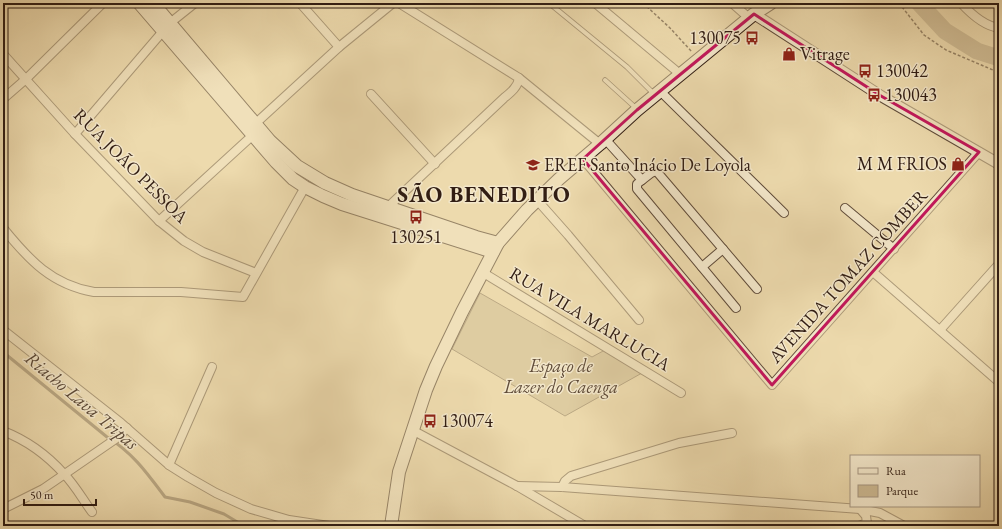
<svg xmlns="http://www.w3.org/2000/svg" width="1002" height="529" font-family="'EB Garamond',serif">
	<style>
		.green { fill: #cdba93; stroke: #7f6c53 }
		.lines { fill: none; stroke-linecap: round; stroke-linejoin: round }
		.stream { stroke: #7b6850; stroke-width: 3 }
		.river { stroke: #ad9a79; stroke-width: 17 }
		.service-casing { stroke: #604c3a; stroke-width: 5.5 }
		.minor-casing { stroke: #604c3a; stroke-width: 10 }
		.tertiary-casing { stroke: #604c3a; stroke-width: 12 }
		.secondary-casing { stroke: #311d13; stroke-width: 14 }
		.path { stroke: #311d13; stroke-width: 1.5; stroke-dasharray: 3 2; stroke-linecap: butt }
		.service { stroke: #f3e7ca; stroke-width: 4 }
		.minor { stroke: #f3e7ca; stroke-width: 8 }
		.tertiary { stroke: #f3e7ca; stroke-width: 10 }
		.secondary { stroke: #f3e7ca; stroke-width: 12 }
		.marked { fill: none; stroke: #c2185b; stroke-width: 3; stroke-linejoin: round }
		.labels { text-anchor: middle; stroke-width: 3; stroke-linejoin: round; paint-order: stroke }
		.poi-label { font-size: 18px; fill: #311d13; stroke: #f3e7ca; text-anchor: start }
		.street-label { font-size: 18px; fill: #311d13; stroke: #f3e7ca }
		.park-label { font-size: 18px; font-style: italic; fill: #604c39; stroke: #f3e7ca }
		.water-label { font-size: 19px; font-style: italic; fill: #5c4937; stroke: #f3e7ca }
		.district-label { font-size: 22px; font-weight: bold; letter-spacing: 1px; fill: #311d13; stroke: #f3e7ca }
	</style>
	<rect width="100%" height="100%" fill="#eddaad"/>
	<filter id="stains"><feTurbulence type="fractalNoise" baseFrequency=".005" numOctaves="4"/><feColorMatrix values="0 0 0 0 .2 0 0 0 0 .09 0 0 0 0 .02 0 0 0 .5 -.17"/></filter>
	<radialGradient id="worn" r=".72"><stop offset=".6" stop-color="#630" stop-opacity="0"/><stop offset="1" stop-color="#630" stop-opacity=".3"/></radialGradient>
	<path class="green" d="M 480,293 L 592,357 L 605,350 L 642,373 L 565,416 L 452,349 Z"/>
	<g class="lines">
		<path class="stream" d="M 3,352 L 107,437 C 133,453 147,473 165,497 L 190,502 L 224,514 L 244,526"/>
		<path class="river" d="M 919,3 L 945,31 L 977,51 L 999,58"/>
		<g class="service-casing">
			<g id="service">
				<path d="M 549,3 L 627,67 L 655,95"/>
				<path d="M 605,80 L 637,109"/>
			</g>
		</g>
		<g class="minor-casing">
			<g id="minor">
				<path d="M 300,3 L 339,47"/>
				<path d="M 595,3 L 680,74"/>
				<path d="M 732,3 L 749,18"/>
				<path d="M 961,3 C 971,14 984,26 999,28"/>
				<path d="M 3,54 L 75,134 L 159,221 L 184,241 L 203,252 L 256,273"/>
				<path d="M 519,78 L 600,144"/>
				<path d="M 660,91 L 784,213"/>
				<path d="M 371,94 L 435,164"/>
				<path d="M 3,99 L 26,79 L 103,3"/>
				<path d="M 256,123 L 339,47 L 393,3"/>
				<path d="M 75,134 L 170,23 L 195,3"/>
				<path d="M 605,139 L 642,180 L 651,173 L 656,171 L 658,173 L 757,289"/>
				<path d="M 583,159 L 772,385 L 979,152"/>
				<path d="M 642,180 L 637,184 L 637,189 L 736,308"/>
				<path d="M 537,200 L 568,235 L 639,320"/>
				<path d="M 388,207 L 504,98 C 510,93 518,87 519,78 L 399,3"/>
				<path d="M 845,208 L 894,249"/>
				<path d="M 159,221 L 253,135"/>
				<path d="M 3,228 C 29,260 52,285 94,292 L 181,292 L 243,297 L 305,187"/>
				<path d="M 702,267 L 723,249"/>
				<path d="M 482,272 L 681,393"/>
				<path d="M 873,272 L 999,382"/>
				<path d="M 3,330 L 121,423 L 169,465 L 188,477 L 216,493 L 251,509 L 289,520 L 329,526"/>
				<path d="M 940,330 L 999,264"/>
				<path d="M 412,430 L 517,486 L 585,526"/>
				<path d="M 3,431 C 26,440 48,456 64,474 C 75,485 83,500 92,512"/>
				<path d="M 169,465 L 212,367"/>
				<path d="M 517,486 L 562,487 L 860,509 L 880,513 L 904,526"/>
				<path d="M 562,487 L 565,481 L 571,476 L 679,443 L 732,433"/>
				<path d="M 3,509 L 43,489 L 117,438 L 127,428"/>
				<path d="M 859,526 L 867,523 L 866,516 L 860,509"/>
			</g>
		</g>
		<g class="tertiary-casing">
			<path id="tertiary" d="M 754,14 L 881,96 L 999,164"/>
		</g>
		<g class="secondary-casing">
			<g id="secondary">
				<path d="M 139,3 L 276,162 L 293,179 L 305,187 L 323,196 L 342,204 L 493,252"/>
				<path d="M 153,3 L 270,141 L 297,166 L 325,183 L 352,195 L 476,237 L 498,243"/>
				<path d="M 391,526 L 399,472 L 426,390 L 436,366 L 462,312 L 498,243 L 527,210 L 559,179 L 600,144 L 637,110 L 754,14 L 771,3"/>
			</g>
		</g>
		<g class="path">
			<path d="M 643,3 L 670,28 L 692,52"/>
			<path d="M 899,3 L 924,35 L 946,50 L 993,70 L 999,71"/>
		</g>
		<use href="#service" class="service"/>
		<use href="#minor" class="minor"/>
		<use href="#tertiary" class="tertiary"/>
		<use href="#secondary" class="secondary"/>
	</g>
	<path d="M0 0H1002V529H0ZM 754,14 L 881,96 L 979,152 L 772,385 L 583,159 L 637,110 Z" fill="#eddaad" fill-opacity=".55" fill-rule="evenodd"/>
	<path class="marked" d="M 754,14 L 881,96 L 979,152 L 772,385 L 583,159 L 637,110 Z"/>
	<defs>
		<g id="bus-bare" transform="scale(1.08)"><path d="M-5-6H5V4H4V6H2V4H-2V6H-4V4H-5ZM-3.5-4V0h7V-4ZM-3.5 1.2v1.5H-2V1.2ZM2 1.2v1.5H3.5V1.2Z" fill="#8f2418" stroke="#f3e7ca" stroke-width="2.5" paint-order="stroke"/></g>
		<g id="shop-bare" transform="scale(1.08)"><path d="M-5-2.5h2.3a2.7 3.5 0 0 1 5.4 0H5L5.5 6h-11ZM-1.5-2.5h3a1.5 2.3 0 0 0-3 0Z" fill="#8f2418" stroke="#f3e7ca" stroke-width="2.5" paint-order="stroke"/></g>
		<g id="school-bare" transform="scale(1.08)"><path d="M0-5L7-2L0 1L-7-2ZM-4 1L0 2.5L4 1V4Q0 6-4 4Z" fill="#8f2418" stroke="#f3e7ca" stroke-width="2.5" paint-order="stroke"/></g>
	</defs>
	<g fill-rule="evenodd">
		<use href="#bus-bare" x="752" y="38"/>
		<use href="#shop-bare" x="789" y="54"/>
		<use href="#bus-bare" x="865" y="71"/>
		<use href="#bus-bare" x="874" y="95"/>
		<use href="#shop-bare" x="958" y="164"/>
		<use href="#school-bare" x="533" y="165"/>
		<use href="#bus-bare" x="416" y="217"/>
		<use href="#bus-bare" x="430" y="421"/>
	</g>
	<g class="labels">
		<g class="poi-label">
			<text x="741" y="44" text-anchor="end">130075</text>
			<text x="800" y="60">Vitrage</text>
			<text x="876" y="77">130042</text>
			<text x="885" y="101">130043</text>
			<text x="947" y="170" text-anchor="end">M M FRIOS</text>
			<text x="544" y="171">EREF Santo Inácio De Loyola</text>
			<text x="416" y="243" text-anchor="middle">130251</text>
			<text x="441" y="427">130074</text>
		</g>
		<g class="street-label">
			<text transform="translate(131 166) rotate(45)" y="6">RUA JOÃO PESSOA</text>
			<text transform="translate(848 276) rotate(-48)" y="6">AVENIDA TOMAZ COMBER</text>
			<text transform="translate(590 319) rotate(31)" y="6">RUA VILA MARLUCIA</text>
		</g>
		<g class="park-label">
			<text x="561" y="372">Espaço de<tspan x="561" dy="21">Lazer do Caenga</tspan></text>
		</g>
		<g class="water-label">
			<text transform="translate(82 400) rotate(40)" y="7">Riacho Lava Tripas</text>
		</g>
		<g class="district-label">
			<text x="484" y="202">SÃO BENEDITO</text>
		</g>
	</g>
	<rect width="1002" height="529" fill="none" stroke="#eddaad" stroke-width="16"/>
	<rect x="4" y="4" width="994" height="521" fill="none" stroke="#311d13" stroke-width="2"/>
	<rect x="8" y="8" width="986" height="513" fill="none" stroke="#311d13"/>
	<rect x="850" y="455" width="130" height="52" fill="#f3e7ca" stroke="#a59681"/>
	<rect x="858" y="468" width="20" height="6" fill="#f3e7ca" stroke="#a59681"/>
	<text x="886" y="475" font-size="12" fill="#311d13">Rua</text>
	<rect x="858" y="485" width="20" height="12" fill="#cdba93" stroke="#a59681"/>
	<text x="886" y="495" font-size="12" fill="#311d13">Parque</text>
	<path d="M24 499v6h72v-6" fill="none" stroke="#311d13" stroke-width="2"/>
	<text x="30" y="499" font-size="12" fill="#311d13" stroke="#f3e7ca" stroke-width="3" paint-order="stroke">50 m</text>
	<rect width="100%" height="100%" filter="url(#stains)"/>
	<rect width="100%" height="100%" fill="url(#worn)"/>
</svg>
